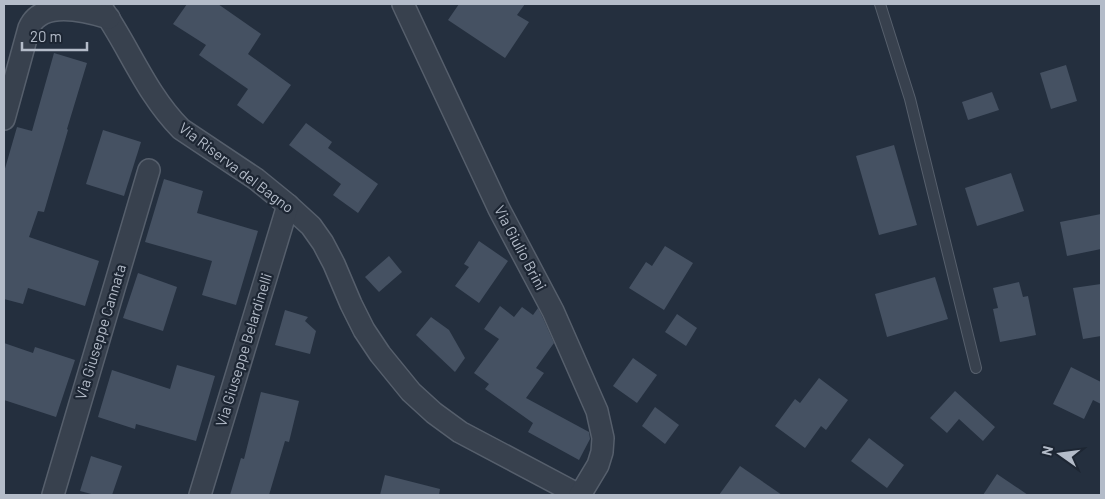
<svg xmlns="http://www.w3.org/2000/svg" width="1105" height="499" font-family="Barlow,sans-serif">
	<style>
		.building { fill: #455162 }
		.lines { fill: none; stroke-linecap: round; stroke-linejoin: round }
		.service-casing { stroke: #565f6c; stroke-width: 12 }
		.minor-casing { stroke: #565f6c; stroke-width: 24 }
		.service { stroke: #38414e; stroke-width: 10 }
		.minor { stroke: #38414e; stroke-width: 21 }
		.labels { text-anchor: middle; stroke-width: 4.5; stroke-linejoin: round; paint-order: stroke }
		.street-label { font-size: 15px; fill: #b4bcc9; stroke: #1d2633 }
	</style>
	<rect width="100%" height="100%" fill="#242f3e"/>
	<g class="building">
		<path d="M 187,4 L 218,4 L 261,34 L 248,54 L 291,85 L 263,124 L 237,105 L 248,89 L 199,55 L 206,45 L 173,24 Z"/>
		<path d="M 459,4 L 525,4 L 517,15 L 529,22 L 505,58 L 448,20 Z"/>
		<path d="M 54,53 L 87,63 L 67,129 L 68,130 L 44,212 L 38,211 L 29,237 L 99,261 L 85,306 L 28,288 L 23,304 L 4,299 L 4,172 L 17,127 L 32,131 Z"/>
		<path d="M 1066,65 L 1077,101 L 1051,109 L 1040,73 Z"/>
		<path d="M 992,92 L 999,110 L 968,120 L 962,102 Z"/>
		<path d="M 306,123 L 332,142 L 328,148 L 378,184 L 358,213 L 333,195 L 341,184 L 289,145 Z"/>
		<path d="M 103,130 L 141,142 L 124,196 L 86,184 Z"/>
		<path d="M 894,145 L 917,225 L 879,235 L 856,156 Z"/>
		<path d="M 1011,173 L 1024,211 L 977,226 L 965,188 Z"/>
		<path d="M 164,179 L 203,191 L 197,213 L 258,231 L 236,305 L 202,295 L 212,261 L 145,242 Z"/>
		<path d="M 1101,214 L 1101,249 L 1067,256 L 1060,222 Z"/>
		<path d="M 479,241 L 508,261 L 479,303 L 455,286 L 469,267 L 464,264 Z"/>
		<path d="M 665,246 L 693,263 L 664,310 L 629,288 L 646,262 L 652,266 Z"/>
		<path d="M 389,256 L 402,272 L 379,292 L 365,277 Z"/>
		<path d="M 138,273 L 177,287 L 163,331 L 123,318 Z"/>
		<path d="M 935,277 L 948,319 L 887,337 L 875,294 Z"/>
		<path d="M 1019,282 L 1023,297 L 1028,296 L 1036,335 L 1000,342 L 993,309 L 998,308 L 993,288 Z"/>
		<path d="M 1101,284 L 1101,336 L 1083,339 L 1073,288 Z"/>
		<path d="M 500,306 L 514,317 L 522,307 L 533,315 L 538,308 L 542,316 L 554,343 L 536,368 L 544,373 L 526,398 L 589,432 L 590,439 L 579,460 L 528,432 L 533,423 L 485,389 L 489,384 L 474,373 L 499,339 L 484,329 Z"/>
		<path d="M 285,310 L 308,317 L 305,321 L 316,331 L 310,354 L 275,345 Z"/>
		<path d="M 677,314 L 697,328 L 686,346 L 665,332 Z"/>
		<path d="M 431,317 L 449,330 L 465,358 L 455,372 L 416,335 Z"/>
		<path d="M 4,343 L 33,353 L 35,347 L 75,360 L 56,417 L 4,400 Z"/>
		<path d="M 633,358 L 657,375 L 637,403 L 613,386 Z"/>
		<path d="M 177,365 L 215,376 L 196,441 L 136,424 L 135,429 L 98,417 L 112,370 L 170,389 Z"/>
		<path d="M 1071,367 L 1101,382 L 1101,404 L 1093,400 L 1084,419 L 1053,404 Z"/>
		<path d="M 819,378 L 848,400 L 826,430 L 821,426 L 805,448 L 775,426 L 795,399 L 800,403 Z"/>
		<path d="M 955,391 L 995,427 L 983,441 L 959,419 L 947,433 L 930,418 Z"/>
		<path d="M 261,392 L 299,401 L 289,442 L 285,441 L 269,495 L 230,495 L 241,458 L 244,459 Z"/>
		<path d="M 655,407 L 679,425 L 665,444 L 642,426 Z"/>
		<path d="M 869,438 L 904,465 L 887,488 L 851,461 Z"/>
		<path d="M 91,456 L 122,466 L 112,495 L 95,495 L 80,491 Z"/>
		<path d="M 740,466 L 782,495 L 719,495 Z"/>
		<path d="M 997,474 L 1028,495 L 983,495 Z"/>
		<path d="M 385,475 L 440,489 L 439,495 L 380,495 Z"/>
	</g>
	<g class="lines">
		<g class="service-casing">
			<path id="service" d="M 880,4 L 910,99 L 976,368"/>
		</g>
		<g class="minor-casing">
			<g id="minor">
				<path d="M 99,4 C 128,44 145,93 181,129 L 256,179 L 288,205 L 311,226 L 323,243 L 334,264 L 351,304 L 364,330 L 380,354 L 411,392 L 434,413 L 460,432 L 579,495"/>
				<path d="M 403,4 L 499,209 L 553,311 L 597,411 L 603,438 L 602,452 L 598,465 L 580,495"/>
				<path d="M 4,119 L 29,28 C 41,0 83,10 109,18"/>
				<path d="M 53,495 L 149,170"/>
				<path d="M 200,495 L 288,205"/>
			</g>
		</g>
		<use href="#service" class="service"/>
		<use href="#minor" class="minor"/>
	</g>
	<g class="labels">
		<g class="street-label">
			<text transform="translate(236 168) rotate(37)" y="5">Via Riserva del Bagno</text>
			<text transform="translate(520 248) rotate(62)" y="5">Via Giulio Brini</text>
			<text transform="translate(101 332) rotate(-73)" y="5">Via Giuseppe Cannata</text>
			<text transform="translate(244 350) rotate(-73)" y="5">Via Giuseppe Belardinelli</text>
		</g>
	</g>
	<rect width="1105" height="499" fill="none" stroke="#b4bcc9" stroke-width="10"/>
	<g transform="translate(1060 454) rotate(284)" stroke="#1d2633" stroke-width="4" paint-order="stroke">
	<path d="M0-4L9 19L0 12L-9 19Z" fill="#b4bcc9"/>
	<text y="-8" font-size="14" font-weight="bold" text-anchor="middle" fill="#b4bcc9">N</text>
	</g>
	<path d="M22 42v8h65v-8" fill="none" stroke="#b4bcc9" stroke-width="2.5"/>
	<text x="30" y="42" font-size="15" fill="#b4bcc9" stroke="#1d2633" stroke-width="4" paint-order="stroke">20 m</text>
</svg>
